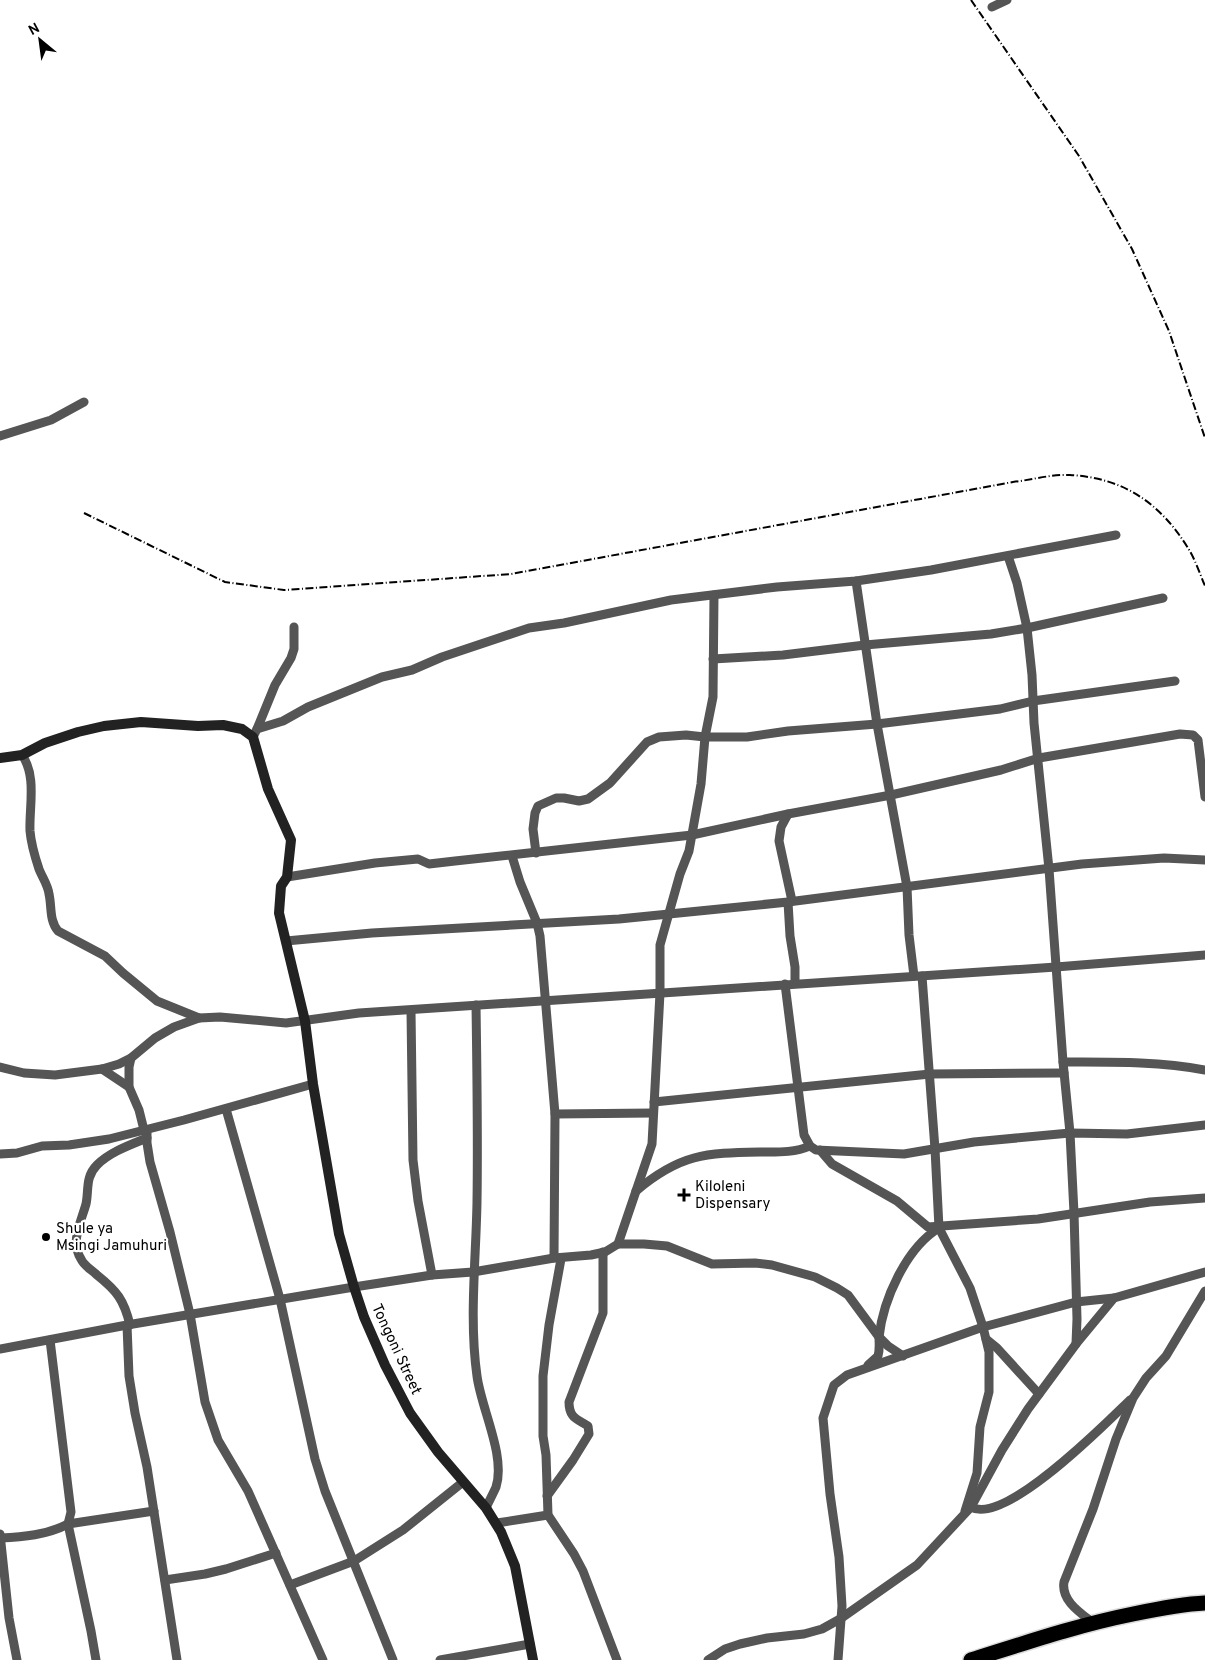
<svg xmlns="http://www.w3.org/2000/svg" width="1205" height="1660" font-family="Overpass,sans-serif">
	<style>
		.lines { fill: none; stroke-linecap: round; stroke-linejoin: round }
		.highway-casing { stroke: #dbdbdb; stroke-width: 18 }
		.street { stroke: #555; stroke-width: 9 }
		.secondary { stroke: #222; stroke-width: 10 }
		.highway { stroke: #000; stroke-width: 15 }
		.rail { stroke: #000; stroke-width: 2; stroke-dasharray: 8 2.5 1 2.5; stroke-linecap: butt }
		.poi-dot { fill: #000; stroke: #fff; stroke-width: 2 }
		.labels { text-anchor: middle; stroke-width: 4.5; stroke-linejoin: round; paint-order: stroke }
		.poi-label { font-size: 15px; fill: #000; stroke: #fff; text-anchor: start }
		.street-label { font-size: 15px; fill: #000; stroke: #fff }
	</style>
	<rect width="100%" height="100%" fill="#fff"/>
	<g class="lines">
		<g class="highway-casing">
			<path id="highway" d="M 971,1660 C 1025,1643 1078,1625 1133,1614 C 1157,1609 1181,1604 1205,1603"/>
		</g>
		<g class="street">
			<path d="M 992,7 L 1007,0"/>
			<path d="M 0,436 L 51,420 L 84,402"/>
			<path d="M 1008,556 L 1017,583 L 1027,628 L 1032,675 L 1034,723 L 1049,869 L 1063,1062 L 1070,1133 L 1074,1213 L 1077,1319 L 1076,1344"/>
			<path d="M 856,581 L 877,724 L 907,887 L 909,935 L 914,976"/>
			<path d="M 713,659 L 783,655 L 865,645 L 991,634 L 1027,628 L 1163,598"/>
			<path d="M 257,729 L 275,685 L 291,658 L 294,649 L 294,627"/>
			<path d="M 253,737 L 257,729 L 283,721 L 308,707 L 382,677 L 412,670 L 442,657 L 529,628 L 564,623 L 671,600 L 777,587 L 856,581 L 931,570 L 1116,535"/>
			<path d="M 22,755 C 37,776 29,807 30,831 C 31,843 35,857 39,869 C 42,877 48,885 49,894 C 52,907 49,920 58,931 L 105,956 L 123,973 L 157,1001 L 199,1018"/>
			<path d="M 788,814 L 781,827 L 779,841 L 792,901"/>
			<path d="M 536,853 L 533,829 L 535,813 L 538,806 L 556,798 L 564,798 L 579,801 L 588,799 L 610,783 L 647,742 L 659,737 L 686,735 L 705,737 L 747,737 L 788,731 L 877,724 L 1000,709 L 1033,701 L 1175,681"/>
			<path d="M 512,856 L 520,882 L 537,923 L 540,936 L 555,1114 L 554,1258"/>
			<path d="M 287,877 L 375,863 L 418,859 L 429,864 L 455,861 L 692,835 L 788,814 L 891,795 L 1001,770 L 1039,758 L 1180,734 L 1193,735 L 1198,740 L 1205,797"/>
			<path d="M 788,902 L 790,936 L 795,967 L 795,983"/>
			<path d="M 286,941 L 372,933 L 619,919 L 788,902 L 1082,864 L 1164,858 L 1205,860"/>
			<path d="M 922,976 L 935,1149 L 939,1228 L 970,1288 L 983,1327 L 989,1352 L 989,1392 L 980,1427 L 977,1473 L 965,1511"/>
			<path d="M 785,984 L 804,1135 L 810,1146 L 816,1150 L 904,1154 L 974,1142 L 1070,1133 L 1127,1134 L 1205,1125"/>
			<path d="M 476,1005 C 477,1071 478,1137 477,1202 C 476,1260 469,1319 477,1376 C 481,1408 506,1456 496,1487 C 493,1494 489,1501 486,1508"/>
			<path d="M 411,1011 L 413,1160 L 418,1201 L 432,1275"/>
			<path d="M 131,1058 L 129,1067 L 129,1087 L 139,1110 L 144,1130"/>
			<path d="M 1063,1062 C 1110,1062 1158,1061 1205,1070"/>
			<path d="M 0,1067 L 24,1073 L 55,1075 L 102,1069 L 119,1064 L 131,1058 L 155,1038 L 174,1027 L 199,1018 L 220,1017 L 286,1023 L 359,1013 L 1056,967 L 1205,955"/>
			<path d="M 102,1069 L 129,1087"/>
			<path d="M 654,1102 L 930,1074 L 1064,1073"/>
			<path d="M 226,1109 L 280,1299 L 315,1459 L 325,1491 L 393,1660"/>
			<path d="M 555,1114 L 653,1113"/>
			<path d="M 147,1130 L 147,1143 L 150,1162 L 170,1232 L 190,1314 L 205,1402 L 218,1440 L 248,1491 L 323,1660"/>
			<path d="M 820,1150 L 832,1164 L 897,1201 L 928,1227 L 1038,1219 L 1150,1202 L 1205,1198"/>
			<path d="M 0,1154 L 17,1153 L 42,1146 L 69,1145 L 109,1139 L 184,1120 L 313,1084"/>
			<path d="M 636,1191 C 680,1154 705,1153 760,1152 C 777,1152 794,1153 810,1146"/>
			<path d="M 618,1244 L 644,1244 L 667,1246 L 712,1264 L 755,1263 L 772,1265 L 815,1277 L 837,1288 L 848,1295 L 879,1337 L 888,1346 L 903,1356"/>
			<path d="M 561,1259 L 549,1325 L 543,1376 L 543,1436 L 546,1455 L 548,1515 L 574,1554 L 583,1571 L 617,1660"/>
			<path d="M 127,1325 L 129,1376 L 135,1413 L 147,1467 L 177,1660"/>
			<path d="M 130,1325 C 124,1300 117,1291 97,1275 C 92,1270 84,1266 81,1259 C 70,1242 81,1222 86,1204 C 89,1190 85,1177 97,1165 C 110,1152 130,1145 147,1138"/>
			<path d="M 986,1339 L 997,1348 L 1039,1394"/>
			<path d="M 50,1340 L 71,1512 L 68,1524 L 91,1631 L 96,1660"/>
			<path d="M 0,1349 L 127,1325 L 354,1287 L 432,1275 L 473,1272 L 554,1258 L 591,1255 L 605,1252 L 618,1244 L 652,1144 L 660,993 L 660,945 L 680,874 L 689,851 L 701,784 L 705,737 L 713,697 L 714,595"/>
			<path d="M 868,1365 L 878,1356 C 880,1349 879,1344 879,1337 C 883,1300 906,1248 939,1228"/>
			<path d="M 547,1496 L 573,1460 L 589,1434 L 588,1426 C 577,1419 569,1418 569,1402 L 603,1313 L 603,1252"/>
			<path d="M 971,1507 C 1005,1526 1106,1423 1130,1400"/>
			<path d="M 497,1523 L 548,1515"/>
			<path d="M 0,1534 L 9,1618 L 17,1660"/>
			<path d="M 0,1538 C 23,1537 47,1535 68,1524 L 154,1511"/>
			<path d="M 165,1580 L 205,1574 L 226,1569 L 276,1553"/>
			<path d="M 290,1585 L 354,1561 L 403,1530 L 463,1482"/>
			<path d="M 1092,1622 C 1079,1612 1061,1600 1064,1582 L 1093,1509 L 1116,1439 L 1133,1398 L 1146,1378 L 1166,1356 L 1205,1291"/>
			<path d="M 440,1660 L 530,1644"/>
			<path d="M 708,1660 L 725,1649 L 740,1644 L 767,1638 L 804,1634 L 822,1629 L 840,1619 L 917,1565 L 971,1507 L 1002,1450 L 1028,1409 L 1076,1344 L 1114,1298"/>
			<path d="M 838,1660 L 842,1606 L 839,1557 L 830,1494 L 823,1418 L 834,1385 L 847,1375 L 983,1327 L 1076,1302 L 1114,1298 L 1205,1272"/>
		</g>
		<path class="secondary" d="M 0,758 L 22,755 L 45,743 L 78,732 L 104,726 L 141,722 L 198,726 L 223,725 L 242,729 L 253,737 L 268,789 L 291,840 L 287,877 L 281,886 L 279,913 L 305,1021 L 313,1084 L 339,1234 L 354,1287 L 364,1317 L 385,1365 L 410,1413 L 438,1452 L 486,1508 L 501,1532 L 515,1566 L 533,1660"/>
		<use href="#highway" class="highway"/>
		<g class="rail">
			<path d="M 971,0 L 1079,156 L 1132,249 L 1169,331 L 1205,438"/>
			<path d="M 84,513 L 225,582 L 284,590 L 511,574 L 1013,482 C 1031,480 1052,474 1070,475 C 1124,478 1160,503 1188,548 C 1195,559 1200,574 1205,586"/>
		</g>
	</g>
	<g class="poi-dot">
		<path d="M681.5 1187.5h5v5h5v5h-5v5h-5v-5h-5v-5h5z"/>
		<circle cx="46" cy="1237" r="5"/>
	</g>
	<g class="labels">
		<g class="poi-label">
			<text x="695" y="1191">Kiloleni<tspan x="695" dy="17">Dispensary</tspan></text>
			<text x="56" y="1233">Shule ya<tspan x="56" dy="17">Msingi Jamuhuri</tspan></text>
		</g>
		<g class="street-label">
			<text transform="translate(397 1349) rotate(65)" y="5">Tongoni Street</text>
		</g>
	</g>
	<g transform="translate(40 40) rotate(331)" stroke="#ffffff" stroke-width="4" paint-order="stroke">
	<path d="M0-4L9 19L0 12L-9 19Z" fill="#000000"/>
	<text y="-8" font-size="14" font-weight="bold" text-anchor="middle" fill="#000000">N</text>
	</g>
</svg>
